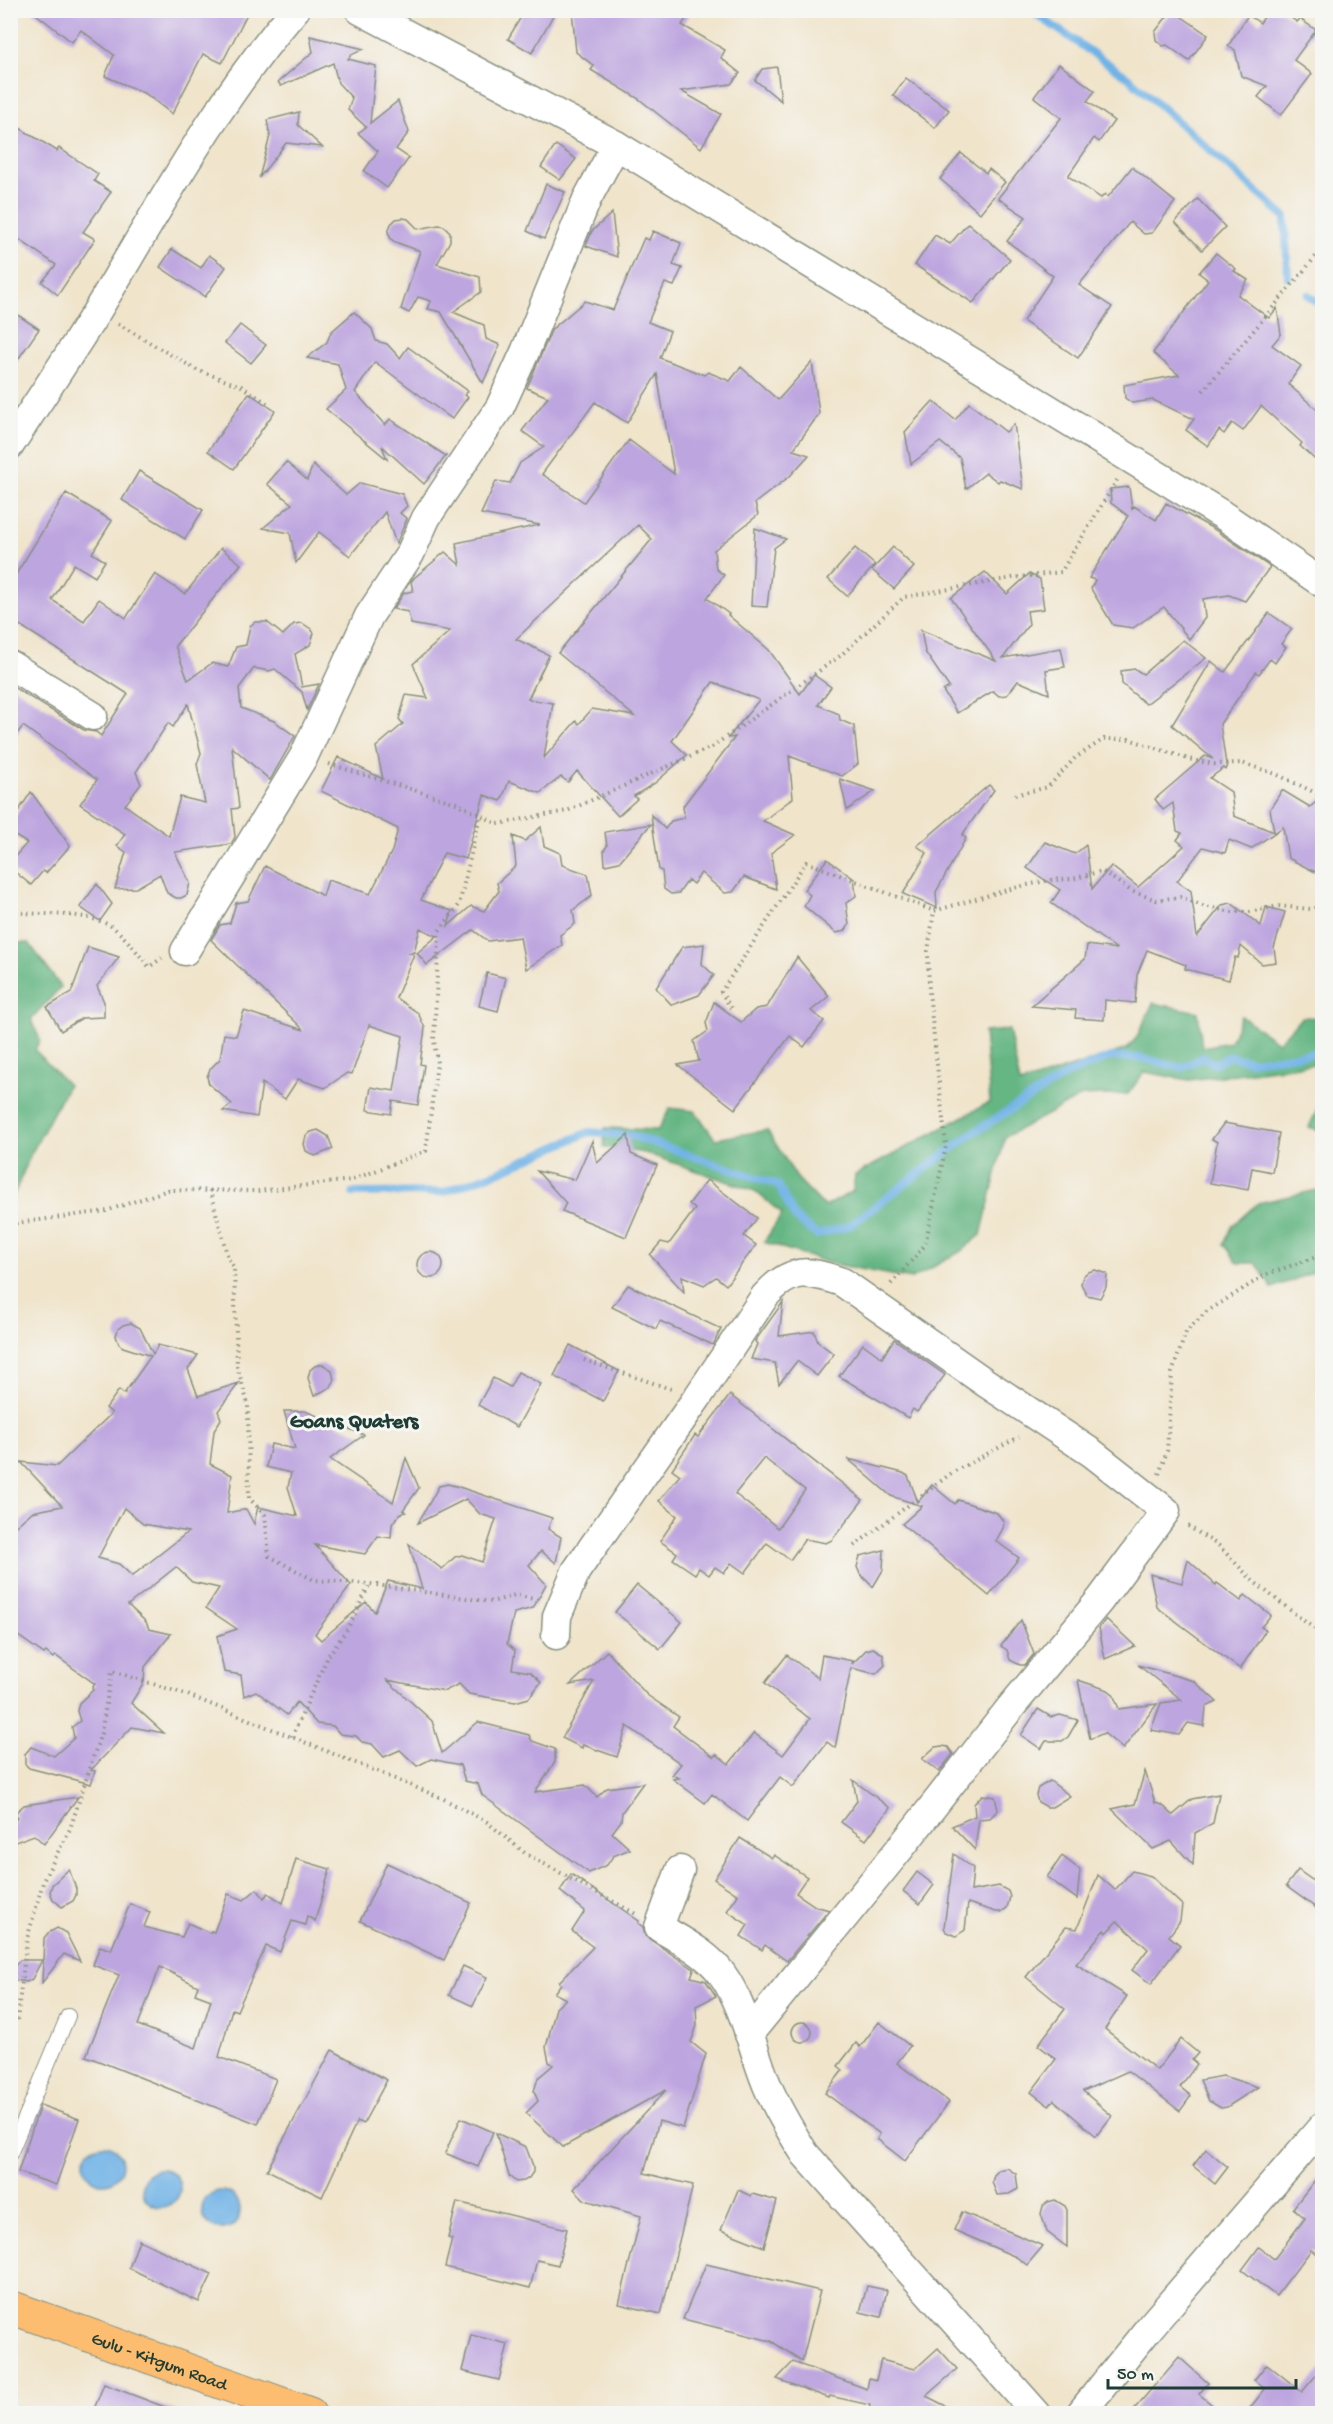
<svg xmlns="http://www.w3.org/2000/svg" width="1333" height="2424" font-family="'Gochi Hand',sans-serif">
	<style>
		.forest { fill: #65b683; stroke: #427a5c; stroke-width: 1.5 }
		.water { fill: #71b3e6; stroke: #48788d; stroke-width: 1.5 }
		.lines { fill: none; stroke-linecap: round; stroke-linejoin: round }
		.stream { stroke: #71b3e6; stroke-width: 8 }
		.building { fill: #bda5df; fill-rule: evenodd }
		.service-casing { stroke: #889080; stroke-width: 16 }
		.minor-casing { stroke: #889080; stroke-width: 31 }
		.primary-casing { stroke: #889080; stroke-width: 35 }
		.path { stroke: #889080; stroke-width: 4; stroke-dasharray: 1.5 4.5; stroke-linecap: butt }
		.service { stroke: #fff; stroke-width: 14 }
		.minor { stroke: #fff; stroke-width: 28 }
		.primary { stroke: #fcbd6f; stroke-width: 33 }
		.labels { text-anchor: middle; stroke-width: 6; stroke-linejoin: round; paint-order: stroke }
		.street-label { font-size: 18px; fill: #1f3d34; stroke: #f6f6f2 }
		.quarter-label { font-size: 21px; font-weight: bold; fill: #1f3d34; stroke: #f6f6f2 }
	</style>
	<rect width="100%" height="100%" fill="#f6f6f2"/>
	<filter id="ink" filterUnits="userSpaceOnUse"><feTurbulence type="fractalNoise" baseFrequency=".0167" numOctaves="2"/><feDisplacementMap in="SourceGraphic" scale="12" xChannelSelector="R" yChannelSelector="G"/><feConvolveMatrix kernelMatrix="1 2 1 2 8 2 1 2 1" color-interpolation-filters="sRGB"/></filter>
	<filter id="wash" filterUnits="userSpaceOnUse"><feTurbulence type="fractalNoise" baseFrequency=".008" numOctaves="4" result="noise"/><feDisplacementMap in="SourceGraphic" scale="24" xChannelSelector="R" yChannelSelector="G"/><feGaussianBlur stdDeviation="1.35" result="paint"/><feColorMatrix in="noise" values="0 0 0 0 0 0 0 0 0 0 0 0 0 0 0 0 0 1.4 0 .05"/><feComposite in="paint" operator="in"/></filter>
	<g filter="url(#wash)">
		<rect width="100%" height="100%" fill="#f0e4cb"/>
		<g class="forest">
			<path d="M 11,943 L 29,943 L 61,987 L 31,1019 L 40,1040 L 35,1050 L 68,1085 L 30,1156 L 11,1202 Z"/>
			<path d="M 1153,1003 L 1198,1012 L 1202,1047 L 1230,1042 L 1241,1016 L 1278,1042 L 1302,1017 L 1322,1018 L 1322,1063 L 1189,1080 L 1144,1072 L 1128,1094 L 1082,1096 L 1005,1137 L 981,1235 L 960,1252 L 912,1279 L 829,1263 L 764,1242 L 782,1214 L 755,1191 L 645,1153 L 604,1147 L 605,1128 L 658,1130 L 670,1108 L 695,1111 L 715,1139 L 767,1130 L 797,1178 L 825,1207 L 853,1191 L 855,1175 L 990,1102 L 984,1032 L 1009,1030 L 1020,1084 L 1127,1049 L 1137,1037 Z"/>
			<path d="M 1322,1099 L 1322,1132 L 1309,1127 Z"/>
			<path d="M 1322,1189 L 1322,1269 L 1272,1288 L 1256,1263 L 1238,1263 L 1224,1244 L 1233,1225 L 1258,1203 Z"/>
		</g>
		<g class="water">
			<circle cx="103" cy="2164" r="19"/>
			<circle cx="161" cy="2188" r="19"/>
			<circle cx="221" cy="2210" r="19"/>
		</g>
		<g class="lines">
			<g class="stream">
				<path d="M 1030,10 L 1129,78 L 1285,217 L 1288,277"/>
				<path d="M 1308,295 L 1322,306"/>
				<path d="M 353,1193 L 444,1192 L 498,1172 L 589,1132 L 633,1136 L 778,1185 L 795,1218 L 817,1235 L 849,1226 L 973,1133 L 1066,1075 L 1110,1057 L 1142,1058 L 1181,1068 L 1204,1057 L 1214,1064 L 1230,1056 L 1251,1061 L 1322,1052"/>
			</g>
		</g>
		<g id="blocks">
			<g class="building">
				<path d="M 31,10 L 249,10 L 222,63 L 203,54 L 172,114 L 146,94 L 105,76 L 114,55 L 81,30 L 72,42 Z"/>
				<path d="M 525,10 L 556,10 L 532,53 L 508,39 Z"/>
				<path d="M 572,10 L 692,10 L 682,25 L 725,50 L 721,58 L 740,73 L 731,84 L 681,91 L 721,114 L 701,148 L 639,99 L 591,70 L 594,66 L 576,52 Z"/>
				<path d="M 1172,10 L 1208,35 L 1189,61 L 1167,45 L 1163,46 L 1156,40 L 1155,32 Z"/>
				<path d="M 1269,10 L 1280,10 L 1297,22 L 1300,19 L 1316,30 L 1294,60 L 1312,74 L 1281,115 L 1258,97 L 1267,86 L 1241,76 L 1235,50 L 1228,46 L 1248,15 L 1260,23 Z"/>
				<path d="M 310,36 L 364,49 L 351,55 L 348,59 L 376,66 L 370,123 L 398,101 L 409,132 L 396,149 L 409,158 L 387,188 L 364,171 L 378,151 L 358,133 L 366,127 L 348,110 L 352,98 L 338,83 L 333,63 L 281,86 L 278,82 L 313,52 Z"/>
				<path d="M 1059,64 L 1095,91 L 1087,101 L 1114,121 L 1099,142 L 1094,138 L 1068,176 L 1101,198 L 1105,194 L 1108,197 L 1132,167 L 1175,202 L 1152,233 L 1144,234 L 1130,222 L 1079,285 L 1112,307 L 1078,358 L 1023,321 L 1053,276 L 1007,241 L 1026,217 L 998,198 L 1061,118 L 1034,97 Z"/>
				<path d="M 777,67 L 781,101 L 755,80 L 762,69 Z"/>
				<path d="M 906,78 L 949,110 L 935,128 L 893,95 Z"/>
				<path d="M 299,112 L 298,125 L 322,147 L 286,143 L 259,178 L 270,136 L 267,120 Z"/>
				<path d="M 10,122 L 57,151 L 59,148 L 98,174 L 94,181 L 111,192 L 83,232 L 95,239 L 58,295 L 42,282 L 56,265 L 10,233 Z"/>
				<path d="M 556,145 L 576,159 L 560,180 L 541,167 Z"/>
				<path d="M 961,153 L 986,173 L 989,169 L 1005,182 L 980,213 L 940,179 Z"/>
				<path d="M 546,184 L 565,192 L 544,239 L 527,231 Z"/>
				<path d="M 1198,199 L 1225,227 L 1202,250 L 1175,222 Z"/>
				<path d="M 612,213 L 617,257 L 586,246 L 592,231 Z"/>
				<path d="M 403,218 L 408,219 L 418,229 L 439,225 L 444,226 L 450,232 L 450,241 L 437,264 L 480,277 L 481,292 L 453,312 L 484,325 L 486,339 L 500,345 L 483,383 L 441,312 L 428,309 L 431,301 L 418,297 L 409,313 L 401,309 L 420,251 L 395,242 L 391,239 L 388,232 L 391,224 L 396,219 Z"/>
				<path d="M 968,223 L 1010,259 L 973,303 L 915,265 L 935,235 L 950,244 Z"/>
				<path d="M 653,231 L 681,243 L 673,265 L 682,268 L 674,286 L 665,283 L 648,322 L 670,331 L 660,358 L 704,375 L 708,372 L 730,381 L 741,367 L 778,400 L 812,362 L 819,414 L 793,450 L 809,455 L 790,476 L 755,503 L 758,515 L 714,550 L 716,569 L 724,575 L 707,598 L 729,614 L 728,615 L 769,650 L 800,694 L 814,675 L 831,687 L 818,705 L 839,714 L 840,720 L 854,726 L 858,764 L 842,776 L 789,756 L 793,798 L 763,821 L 795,835 L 771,853 L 776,889 L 744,877 L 733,892 L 725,893 L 701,873 L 693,884 L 688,880 L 679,893 L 671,894 L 664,889 L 662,871 L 659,870 L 651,815 L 665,829 L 671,821 L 684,818 L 683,806 L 735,737 L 728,738 L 759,700 L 713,682 L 672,741 L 687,755 L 655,783 L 634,796 L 637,799 L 618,816 L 577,771 L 568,782 L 561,777 L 540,793 L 509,781 L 501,801 L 484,795 L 466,859 L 444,853 L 421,900 L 452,911 L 448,926 L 471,906 L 484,911 L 499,891 L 497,883 L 516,866 L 513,836 L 525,841 L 541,827 L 544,846 L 560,853 L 562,865 L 588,874 L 592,896 L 573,910 L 575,924 L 560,935 L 562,945 L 526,969 L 520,937 L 488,941 L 473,930 L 427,965 L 417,953 L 437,936 L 420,928 L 414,952 L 408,953 L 414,954 L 396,998 L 418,1013 L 425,1028 L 420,1064 L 424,1065 L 418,1105 L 393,1101 L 391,1114 L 367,1110 L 371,1087 L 394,1091 L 403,1036 L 369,1025 L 352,1074 L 347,1073 L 325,1088 L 298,1079 L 285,1099 L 262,1083 L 257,1117 L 223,1111 L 232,1104 L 209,1084 L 207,1077 L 210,1069 L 220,1059 L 224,1034 L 236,1036 L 244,1011 L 304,1030 L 211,940 L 220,925 L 230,923 L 236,903 L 248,901 L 265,866 L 323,896 L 328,880 L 370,894 L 392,851 L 398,829 L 321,791 L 338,757 L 383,779 L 376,747 L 403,724 L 399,719 L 406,695 L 428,698 L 413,664 L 450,631 L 411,624 L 408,612 L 393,609 L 404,593 L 413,591 L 411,582 L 414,578 L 445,552 L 460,565 L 456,543 L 540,525 L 481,514 L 496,481 L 510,483 L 520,463 L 544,447 L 522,431 L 548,397 L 527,388 L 552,329 L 585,301 L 613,310 L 644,238 L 649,240 ZM 657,374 L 674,474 L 629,440 L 584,502 L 542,474 L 595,402 L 627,423 ZM 638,525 L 652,539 L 558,653 L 634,716 L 592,709 L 579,724 L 576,721 L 544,758 L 553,703 L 528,699 L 549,655 L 516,639 Z"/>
				<path d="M 172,249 L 201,268 L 209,255 L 226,267 L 205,297 L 160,267 Z"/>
				<path d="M 1216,253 L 1236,269 L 1234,271 L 1248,280 L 1238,295 L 1269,318 L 1277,308 L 1281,334 L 1272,345 L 1301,366 L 1288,384 L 1323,415 L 1323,467 L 1300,446 L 1302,443 L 1261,406 L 1243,431 L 1232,423 L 1224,434 L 1219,430 L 1208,446 L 1186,430 L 1194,419 L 1153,400 L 1132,403 L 1125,398 L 1124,385 L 1179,375 L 1153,353 L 1208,280 L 1199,273 Z"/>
				<path d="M 10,310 L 39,329 L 10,371 Z"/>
				<path d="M 354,312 L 372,329 L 376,341 L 387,344 L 400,358 L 408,347 L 468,391 L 465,395 L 468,397 L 452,419 L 375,362 L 355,392 L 385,425 L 390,419 L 446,456 L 424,484 L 382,446 L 387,459 L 326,409 L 346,390 L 338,364 L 307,358 L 327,342 L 331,332 Z"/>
				<path d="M 240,325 L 266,345 L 251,363 L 225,343 Z"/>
				<path d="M 249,393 L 275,411 L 234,469 L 208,451 Z"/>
				<path d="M 933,401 L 955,420 L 969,403 L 1006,432 L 1014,424 L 1023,489 L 1000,480 L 998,482 L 986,473 L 966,489 L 960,458 L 940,442 L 911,464 L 905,432 Z"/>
				<path d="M 286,462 L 307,480 L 313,465 L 346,495 L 360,483 L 402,494 L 407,506 L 400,513 L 407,519 L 396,544 L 385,512 L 350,556 L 319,532 L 296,563 L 290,533 L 263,528 L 292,504 L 267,484 Z"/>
				<path d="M 139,471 L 203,510 L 185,539 L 122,500 Z"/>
				<path d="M 1129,487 L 1132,509 L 1134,506 L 1156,520 L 1166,503 L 1212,528 L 1270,567 L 1245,601 L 1229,595 L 1203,599 L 1205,618 L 1189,639 L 1164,607 L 1133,628 L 1113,625 L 1091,589 L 1095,580 L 1089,578 L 1128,516 L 1111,503 L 1110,489 Z"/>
				<path d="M 66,493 L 112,521 L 92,553 L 105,561 L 95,577 L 74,564 L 52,600 L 84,621 L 99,599 L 126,618 L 155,574 L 185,594 L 221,548 L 241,564 L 175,646 L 188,680 L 212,663 L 228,667 L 236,647 L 246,645 L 250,626 L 255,622 L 267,622 L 283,635 L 294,624 L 302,623 L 311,629 L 314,633 L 310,645 L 295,654 L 302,687 L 319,684 L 307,710 L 302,692 L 275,669 L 269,671 L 254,668 L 239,688 L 241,708 L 274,721 L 295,736 L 270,780 L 232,747 L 239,808 L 232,809 L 235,837 L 231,844 L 175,852 L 190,883 L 187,895 L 181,898 L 176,898 L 167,893 L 160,874 L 136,888 L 115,889 L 126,852 L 117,846 L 125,834 L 80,804 L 97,780 L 23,726 L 10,743 L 10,685 L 84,730 L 96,732 L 101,736 L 128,694 L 10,619 L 10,584 ZM 188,704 L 201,753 L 197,764 L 205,803 L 180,797 L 169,836 L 125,805 L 141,784 L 136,772 L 168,723 L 173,727 Z"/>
				<path d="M 755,528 L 786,539 L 774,548 L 767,607 L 751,606 Z"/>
				<path d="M 893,547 L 914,567 L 894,589 L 872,570 Z"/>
				<path d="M 855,548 L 875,565 L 847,596 L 828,579 Z"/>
				<path d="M 985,572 L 1007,594 L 1029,574 L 1040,579 L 1044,609 L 1027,611 L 1029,624 L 1003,658 L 1061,648 L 1065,667 L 1046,670 L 1049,694 L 1018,681 L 1007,695 L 999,696 L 993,691 L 957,713 L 943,691 L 949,687 L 925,652 L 921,630 L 996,661 L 951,598 Z"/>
				<path d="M 1269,613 L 1292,629 L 1281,644 L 1286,647 L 1275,663 L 1270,659 L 1259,674 L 1256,672 L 1220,724 L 1226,764 L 1228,765 L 1226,770 L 1224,768 L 1210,778 L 1231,792 L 1234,816 L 1274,832 L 1270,809 L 1282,790 L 1310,807 L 1323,796 L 1323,876 L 1288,858 L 1283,827 L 1251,849 L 1229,840 L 1225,853 L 1203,847 L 1177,881 L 1191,891 L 1197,937 L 1222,905 L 1231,903 L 1261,926 L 1266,907 L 1285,912 L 1274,948 L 1276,962 L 1262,964 L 1241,946 L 1238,958 L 1235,957 L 1229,980 L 1185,969 L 1186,965 L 1147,950 L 1137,975 L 1135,1003 L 1105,1000 L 1104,1020 L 1075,1018 L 1076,1010 L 1031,1006 L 1085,959 L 1087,945 L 1117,949 L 1051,903 L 1060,890 L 1027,868 L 1045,842 L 1075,854 L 1086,845 L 1092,889 L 1111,866 L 1138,887 L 1184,846 L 1177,840 L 1182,833 L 1177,831 L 1173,803 L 1163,810 L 1155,799 L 1205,756 L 1213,759 L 1172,725 L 1211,661 L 1225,672 Z"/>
				<path d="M 1183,640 L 1206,658 L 1146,704 L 1122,684 L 1121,671 L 1135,669 L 1143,674 Z"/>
				<path d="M 840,779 L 875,791 L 847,810 Z"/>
				<path d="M 989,785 L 994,790 L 962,835 L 966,838 L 936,892 L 937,908 L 903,894 L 927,853 L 917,846 Z"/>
				<path d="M 31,792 L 70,846 L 46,873 L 43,871 L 31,885 L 10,868 L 10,862 L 27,843 L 10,833 L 10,824 Z"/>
				<path d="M 651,824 L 619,862 L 605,865 L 604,850 L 607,846 L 605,832 Z"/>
				<path d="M 827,859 L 854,879 L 856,896 L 846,903 L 849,925 L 845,931 L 836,933 L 804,906 L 810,895 L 804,890 Z"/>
				<path d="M 97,884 L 112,904 L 100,921 L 80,907 Z"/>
				<path d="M 704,944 L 702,964 L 714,975 L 699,995 L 672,1005 L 656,988 L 682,947 Z"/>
				<path d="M 88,947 L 119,957 L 97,986 L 104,1002 L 104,1017 L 82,1018 L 61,1031 L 47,1007 L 71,993 Z"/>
				<path d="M 797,957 L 829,996 L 811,1011 L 824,1021 L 804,1047 L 790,1036 L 735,1109 L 678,1065 L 699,1061 L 694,1041 L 708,1031 L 706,1023 L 714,1002 L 741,1022 L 756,1009 L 767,1007 Z"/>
				<path d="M 487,973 L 506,978 L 498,1011 L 479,1006 Z"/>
				<path d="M 1224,1123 L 1279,1133 L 1272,1172 L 1252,1168 L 1248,1190 L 1210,1183 L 1217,1142 L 1212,1139 Z"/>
				<path d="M 318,1130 L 328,1136 L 333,1149 L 315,1156 L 306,1151 L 304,1144 L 306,1136 L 311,1132 Z"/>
				<path d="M 628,1135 L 631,1154 L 657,1165 L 626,1237 L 562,1211 L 566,1203 L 537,1171 L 575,1180 L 592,1141 L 597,1163 Z"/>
				<path d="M 707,1180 L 757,1218 L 744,1236 L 756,1245 L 726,1285 L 716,1277 L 704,1285 L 682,1276 L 684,1292 L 650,1255 L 661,1242 L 669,1244 L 695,1209 L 689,1204 Z"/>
				<circle cx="430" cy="1265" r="13"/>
				<path d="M 1095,1270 L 1107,1274 L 1106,1287 L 1100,1298 L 1087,1295 L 1081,1284 L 1083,1276 L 1088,1272 Z"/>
				<path d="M 628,1285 L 721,1329 L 713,1345 L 660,1321 L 656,1329 L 612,1307 Z"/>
				<path d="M 783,1302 L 779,1336 L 814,1331 L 818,1342 L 834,1354 L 817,1376 L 797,1361 L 779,1384 L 775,1363 L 751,1359 L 757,1344 L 755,1341 Z"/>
				<path d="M 131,1323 L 140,1328 L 153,1354 L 158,1345 L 198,1355 L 188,1369 L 198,1396 L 239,1383 L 218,1411 L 221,1419 L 214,1431 L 210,1464 L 232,1475 L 227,1513 L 246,1509 L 254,1524 L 258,1507 L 297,1516 L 288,1487 L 291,1473 L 266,1467 L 271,1444 L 295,1449 L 284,1411 L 305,1411 L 364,1435 L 330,1459 L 393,1502 L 406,1458 L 419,1488 L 403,1510 L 406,1512 L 400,1514 L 392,1524 L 391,1538 L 378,1536 L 365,1554 L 315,1545 L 351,1585 L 315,1634 L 321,1640 L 366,1602 L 375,1612 L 388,1581 L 422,1589 L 409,1544 L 442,1569 L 455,1557 L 462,1555 L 482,1562 L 496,1519 L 480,1514 L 466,1499 L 418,1523 L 439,1486 L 448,1484 L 455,1486 L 453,1485 L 552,1518 L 548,1529 L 561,1537 L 556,1563 L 541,1551 L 529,1565 L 546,1584 L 533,1608 L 514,1613 L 507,1644 L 515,1651 L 512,1669 L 530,1672 L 541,1682 L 529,1698 L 515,1702 L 469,1694 L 459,1684 L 445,1691 L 387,1680 L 432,1721 L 442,1753 L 478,1722 L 529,1735 L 532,1741 L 555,1749 L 555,1762 L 535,1792 L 585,1785 L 597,1797 L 607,1788 L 643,1783 L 622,1812 L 621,1821 L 612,1833 L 630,1849 L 613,1856 L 607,1865 L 589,1873 L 486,1798 L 482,1795 L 478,1784 L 465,1781 L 460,1765 L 431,1759 L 417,1766 L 400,1750 L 384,1757 L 372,1744 L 362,1742 L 356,1736 L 340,1734 L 333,1726 L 317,1724 L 297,1702 L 287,1715 L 256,1691 L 244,1696 L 241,1675 L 224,1672 L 217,1636 L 237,1629 L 206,1608 L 219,1588 L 192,1582 L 176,1567 L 128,1605 L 146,1622 L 149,1629 L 171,1634 L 145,1667 L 144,1682 L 131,1703 L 164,1733 L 132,1727 L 91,1770 L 95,1771 L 91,1784 L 29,1768 L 25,1764 L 25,1754 L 31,1747 L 54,1756 L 74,1738 L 72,1727 L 80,1721 L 77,1711 L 79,1703 L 93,1690 L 92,1688 L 95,1684 L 56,1656 L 53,1658 L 46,1652 L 44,1654 L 10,1630 L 10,1531 L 32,1512 L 62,1506 L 21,1462 L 57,1466 L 112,1413 L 106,1408 L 119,1390 L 124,1394 L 151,1356 L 123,1347 L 119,1344 L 116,1336 L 118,1329 L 123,1325 ZM 124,1508 L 143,1524 L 188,1532 L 132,1576 L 119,1564 L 98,1558 Z"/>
				<path d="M 894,1339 L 945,1375 L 917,1412 L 913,1409 L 908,1418 L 839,1376 L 863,1344 L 882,1358 Z"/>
				<path d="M 570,1345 L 619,1371 L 603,1401 L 554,1376 Z"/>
				<path d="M 322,1364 L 332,1370 L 334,1381 L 331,1387 L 314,1396 L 308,1378 L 310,1370 L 315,1366 Z"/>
				<path d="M 518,1372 L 541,1384 L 517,1427 L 478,1405 L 493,1378 L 510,1387 Z"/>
				<path d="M 730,1395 L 863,1500 L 832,1540 L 826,1543 L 805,1539 L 790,1560 L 767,1543 L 745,1573 L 731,1563 L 724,1573 L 715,1567 L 709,1575 L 699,1568 L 695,1574 L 673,1559 L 677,1553 L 660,1541 L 677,1516 L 659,1501 L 680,1475 L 672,1469 L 695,1435 L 698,1437 ZM 764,1458 L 805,1490 L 778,1528 L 735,1494 Z"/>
				<path d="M 848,1459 L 903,1473 L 908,1476 L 918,1502 L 932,1485 L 955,1504 L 958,1500 L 997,1513 L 1004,1522 L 1003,1528 L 996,1541 L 1019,1558 L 989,1596 L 902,1524 L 922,1506 L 891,1496 Z"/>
				<path d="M 884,1550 L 883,1570 L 873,1587 L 860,1574 L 857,1567 L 860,1556 Z"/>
				<path d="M 1188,1560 L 1216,1585 L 1217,1583 L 1241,1601 L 1245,1595 L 1271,1615 L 1261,1627 L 1266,1630 L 1240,1669 L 1157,1607 L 1150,1574 L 1182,1583 Z"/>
				<path d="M 637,1585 L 682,1622 L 660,1649 L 615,1612 Z"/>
				<path d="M 1106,1619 L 1135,1646 L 1105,1659 L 1099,1628 Z"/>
				<path d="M 1021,1620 L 1034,1654 L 1025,1665 L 1020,1665 L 1010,1660 L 1007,1650 L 1001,1646 Z"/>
				<path d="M 873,1648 L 883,1654 L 885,1665 L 876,1674 L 851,1668 L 835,1748 L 827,1742 L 793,1787 L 780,1777 L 747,1821 L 712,1794 L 705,1803 L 673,1779 L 679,1778 L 672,1775 L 681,1764 L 627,1726 L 617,1757 L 583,1745 L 582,1748 L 562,1738 L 594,1681 L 570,1685 L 607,1651 L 647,1695 L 679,1717 L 673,1726 L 714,1757 L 716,1754 L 729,1764 L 754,1733 L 783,1755 L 810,1719 L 765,1683 L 787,1655 L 818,1678 L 822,1655 L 853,1661 L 852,1664 L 866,1650 Z"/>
				<path d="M 1138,1665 L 1194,1681 L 1217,1702 L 1206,1707 L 1204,1726 L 1188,1723 L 1179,1735 L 1151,1730 L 1161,1703 L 1182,1700 Z"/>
				<path d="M 1078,1680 L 1108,1690 L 1113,1694 L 1119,1709 L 1157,1704 L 1123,1749 L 1104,1733 L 1090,1739 Z"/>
				<path d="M 1038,1709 L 1051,1717 L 1060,1715 L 1078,1720 L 1068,1737 L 1062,1741 L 1046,1741 L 1041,1749 L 1021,1735 Z"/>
				<path d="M 942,1746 L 948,1747 L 953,1754 L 939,1772 L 922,1759 L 935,1747 Z"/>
				<path d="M 1145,1771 L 1155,1803 L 1162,1805 L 1173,1815 L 1192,1799 L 1219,1794 L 1213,1823 L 1195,1833 L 1193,1865 L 1171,1841 L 1153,1849 L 1112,1809 L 1135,1804 Z"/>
				<path d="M 853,1780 L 890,1808 L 866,1840 L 841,1822 L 857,1801 Z"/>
				<path d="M 1050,1781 L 1070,1796 L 1052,1807 L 1047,1807 L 1038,1802 L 1036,1795 L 1038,1788 Z"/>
				<path d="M 982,1795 L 995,1797 L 998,1810 L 990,1818 L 979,1819 L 975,1850 L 952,1826 L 975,1816 L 974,1804 Z"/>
				<path d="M 78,1797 L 44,1844 L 34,1835 L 10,1844 L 10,1833 L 17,1817 L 14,1814 L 24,1805 Z"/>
				<path d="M 740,1838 L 772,1858 L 774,1855 L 807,1877 L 796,1893 L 815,1906 L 829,1910 L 787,1961 L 765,1945 L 762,1950 L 741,1936 L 748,1925 L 727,1911 L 738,1895 L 714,1879 Z"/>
				<path d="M 954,1854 L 973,1868 L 971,1891 L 999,1886 L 1008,1891 L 1010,1897 L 1007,1908 L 1001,1912 L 996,1912 L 968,1903 L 965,1930 L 956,1936 L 946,1932 L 944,1927 Z"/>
				<path d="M 1062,1856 L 1080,1870 L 1077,1899 L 1047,1877 Z"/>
				<path d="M 296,1859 L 330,1869 L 315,1921 L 307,1916 L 305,1925 L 292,1921 L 280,1952 L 266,1946 L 237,2011 L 232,2009 L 219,2057 L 276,2079 L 258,2124 L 86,2056 L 119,1975 L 93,1965 L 100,1946 L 111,1950 L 130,1904 L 150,1912 L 144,1927 L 182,1937 L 188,1923 L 210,1933 L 211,1931 L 214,1932 L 228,1894 L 244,1900 L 257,1889 L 264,1898 L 268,1893 L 283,1903 ZM 160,1967 L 198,1986 L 195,1994 L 211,2000 L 196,2048 L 138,2025 Z"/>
				<path d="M 387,1863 L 471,1903 L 444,1960 L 360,1921 Z"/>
				<path d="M 69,1869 L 76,1889 L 76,1895 L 73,1901 L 62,1907 L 53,1899 L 50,1892 L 52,1885 Z"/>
				<path d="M 1298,1870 L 1323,1888 L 1323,1913 L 1286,1886 Z"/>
				<path d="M 1132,1871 L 1151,1876 L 1182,1905 L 1180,1921 L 1169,1936 L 1180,1945 L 1151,1984 L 1132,1970 L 1148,1949 L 1117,1921 L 1106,1933 L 1104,1930 L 1076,1964 L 1127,1996 L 1105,2029 L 1157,2070 L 1181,2039 L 1198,2053 L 1192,2060 L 1197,2064 L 1180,2087 L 1191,2096 L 1180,2111 L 1128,2071 L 1083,2091 L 1112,2116 L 1096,2136 L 1054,2100 L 1049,2106 L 1031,2092 L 1056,2059 L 1038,2045 L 1065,2009 L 1026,1977 L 1066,1927 L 1077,1929 L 1098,1875 L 1115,1890 Z"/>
				<path d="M 917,1872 L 934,1885 L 920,1904 L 903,1891 Z"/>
				<path d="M 571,1874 L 639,1921 L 638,1923 L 643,1927 L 645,1936 L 694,1969 L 691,1977 L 706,1981 L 716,1996 L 696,2006 L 697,2026 L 691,2042 L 706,2054 L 683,2128 L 659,2121 L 644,2173 L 693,2185 L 661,2314 L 619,2304 L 641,2216 L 585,2200 L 574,2189 L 666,2090 L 563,2147 L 526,2113 L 538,2101 L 534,2091 L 538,2078 L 553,2065 L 549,2062 L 546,2047 L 556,2008 L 566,1999 L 554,1993 L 561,1984 L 559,1982 L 593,1947 L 572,1931 L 585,1911 L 560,1891 Z"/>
				<path d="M 57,1928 L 66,1933 L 80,1961 L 64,1954 L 42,1983 L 44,1938 L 48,1933 Z"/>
				<path d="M 20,1960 L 42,1960 L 32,1979 L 27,1982 L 15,1980 L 12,1975 L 12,1969 Z"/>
				<path d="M 463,1966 L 487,1977 L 473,2006 L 449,1995 Z"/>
				<circle cx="802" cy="2032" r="10"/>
				<path d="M 879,2022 L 910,2046 L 897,2063 L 949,2102 L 905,2161 L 877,2139 L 880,2134 L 825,2093 L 843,2070 L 838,2066 L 856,2043 L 860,2047 Z"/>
				<path d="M 332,2050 L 387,2080 L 363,2124 L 357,2121 L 322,2197 L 267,2170 Z"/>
				<path d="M 1223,2076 L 1258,2087 L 1227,2107 L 1221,2108 L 1209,2101 L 1200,2080 Z"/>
				<path d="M 40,2105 L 79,2119 L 56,2185 L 18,2172 Z"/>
				<path d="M 461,2118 L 493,2132 L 478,2167 L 445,2153 Z"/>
				<path d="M 496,2133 L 526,2147 L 533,2166 L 533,2172 L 529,2178 L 524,2181 L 516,2182 L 509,2176 Z"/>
				<path d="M 1206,2149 L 1228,2167 L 1215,2184 L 1193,2166 Z"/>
				<path d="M 1007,2168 L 1016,2174 L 1018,2189 L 1009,2194 L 997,2195 L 992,2182 L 994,2175 L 999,2170 Z"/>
				<path d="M 1323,2170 L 1323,2258 L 1311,2250 L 1276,2296 L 1242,2270 L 1259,2247 L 1274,2259 L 1305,2218 L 1293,2208 Z"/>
				<path d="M 738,2190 L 751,2196 L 752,2194 L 777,2201 L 764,2247 L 721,2230 Z"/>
				<path d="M 1055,2200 L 1065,2206 L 1067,2210 L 1067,2247 L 1047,2232 L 1041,2214 L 1043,2206 L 1048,2202 Z"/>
				<path d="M 457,2202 L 567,2229 L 558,2265 L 537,2260 L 530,2288 L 445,2267 L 452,2239 L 448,2238 Z"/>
				<path d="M 962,2212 L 1015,2234 L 1043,2246 L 1027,2265 L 1016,2257 L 954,2230 Z"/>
				<path d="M 139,2240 L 212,2274 L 199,2302 L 129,2268 Z"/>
				<path d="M 706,2264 L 820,2291 L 802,2361 L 771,2341 L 683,2319 Z"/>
				<path d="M 867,2286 L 887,2290 L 881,2317 L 860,2312 Z"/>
				<path d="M 471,2335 L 508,2344 L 499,2380 L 462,2371 Z"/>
				<path d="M 938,2348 L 957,2369 L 926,2396 L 962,2414 L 868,2414 L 870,2405 L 830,2396 L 829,2398 L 777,2379 L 793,2362 L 867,2389 L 869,2378 L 876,2380 L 881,2360 L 915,2369 Z"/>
				<path d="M 1179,2357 L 1208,2383 L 1199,2394 L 1223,2414 L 1130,2414 Z"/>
				<path d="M 1267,2364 L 1302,2392 L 1323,2367 L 1323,2414 L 1245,2414 L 1265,2389 L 1254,2380 Z"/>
				<path d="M 104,2384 L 178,2412 L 177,2414 L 92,2414 Z"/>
			</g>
		</g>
	</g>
	<g filter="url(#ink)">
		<use href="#blocks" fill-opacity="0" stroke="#889080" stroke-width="1.5"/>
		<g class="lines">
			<g class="service-casing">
				<path id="service" d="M 10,2154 L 68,2016"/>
			</g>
			<g class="minor-casing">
				<g id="minor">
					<path d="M 360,10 L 616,145 L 1221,514 L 1322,583"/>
					<path d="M 10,445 C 39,400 69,356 97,311 C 159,208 216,102 295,10"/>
					<path d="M 10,665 L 93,716"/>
					<path d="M 185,951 L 304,756 L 369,616 L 410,554 L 426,518 L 500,407 L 525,352 L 587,199 L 616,145"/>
					<path d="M 556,1635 L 557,1616 L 576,1571 L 697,1398 L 765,1296 C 791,1267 808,1270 842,1282 L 986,1383 L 1092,1453 L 1166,1511 L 1100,1600 L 1011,1707 L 902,1846 L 749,2034"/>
					<path d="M 680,1870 L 659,1927 C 680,1940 707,1953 722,1974 C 745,2006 752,2049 767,2085 C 777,2109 791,2132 805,2154 L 1037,2414"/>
					<path d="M 1080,2414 L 1150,2327 L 1322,2127"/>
				</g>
			</g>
			<g class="primary-casing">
				<g id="primary">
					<path id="s1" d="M 10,2307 L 310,2414"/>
				</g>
			</g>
			<g class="path">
				<path d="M 118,324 L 197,370 L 241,386 L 270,405"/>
				<path d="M 1203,391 L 1322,249"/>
				<path d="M 329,764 L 456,803 L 498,824 L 567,811 L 712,747 L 840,656 L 904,597 L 1012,578 L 1061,572 L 1117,480"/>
				<path d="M 1015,795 L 1048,787 L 1075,758 L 1104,739 L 1129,739 L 1188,759 L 1214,764 L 1242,763 L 1276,774 L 1322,796"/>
				<path d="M 10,911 C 42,917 77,910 107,924 C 121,930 139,955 149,967 L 162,958"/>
				<path d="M 731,1008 L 721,992 L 806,862 L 934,911 L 1014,888 L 1050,880 L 1072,879 L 1102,871 L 1131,891 L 1156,900 L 1180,897 L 1203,906 L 1231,912 L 1249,912 L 1278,906 L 1310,909 L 1322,907"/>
				<path d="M 210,1190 L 228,1258 L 234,1268 L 237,1366 L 248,1404 L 249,1498 L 265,1515 L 269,1556 L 314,1580 L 370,1584 L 492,1602 L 515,1595 L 538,1600"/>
				<path d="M 10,1224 L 106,1211 L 168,1190 L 258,1191 L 352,1180 L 426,1151 L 437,1063 L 434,1040 L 439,931 L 459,905 L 480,816"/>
				<path d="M 891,1284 L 925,1245 L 946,1146 L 929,992 L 928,951 L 934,911"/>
				<path d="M 584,1360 L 671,1389"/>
				<path d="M 1159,1474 L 1167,1451 L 1172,1373 L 1186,1332 L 1206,1312 L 1267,1274 L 1322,1255"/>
				<path d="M 1188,1526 L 1219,1546 L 1253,1581 L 1322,1635"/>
				<path d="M 854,1546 L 953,1472 L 1019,1437"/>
				<path d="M 292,1737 L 328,1656 L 348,1628 L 370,1584"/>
				<path d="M 17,2020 L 27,1939 L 44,1879 L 70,1829 L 101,1733 L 112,1671 L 188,1695 L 442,1798 L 487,1822 L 526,1854 L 636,1914"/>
			</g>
			<use href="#service" class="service"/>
			<use href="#minor" class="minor"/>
			<use href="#primary" class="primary"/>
		</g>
	</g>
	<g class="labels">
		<g class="street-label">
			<text dy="6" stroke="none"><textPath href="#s1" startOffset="159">Gulu - Kitgum Road</textPath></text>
		</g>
		<g class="quarter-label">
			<text x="354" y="1427">Goans Quaters</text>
		</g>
	</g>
	<rect width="1333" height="2424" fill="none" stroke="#f6f6f2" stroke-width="36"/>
	<path d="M1108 2379v9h188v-9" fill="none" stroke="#1f3d34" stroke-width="3"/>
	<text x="1117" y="2379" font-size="18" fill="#1f3d34" stroke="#f6f6f2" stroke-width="4.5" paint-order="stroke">50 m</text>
</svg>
